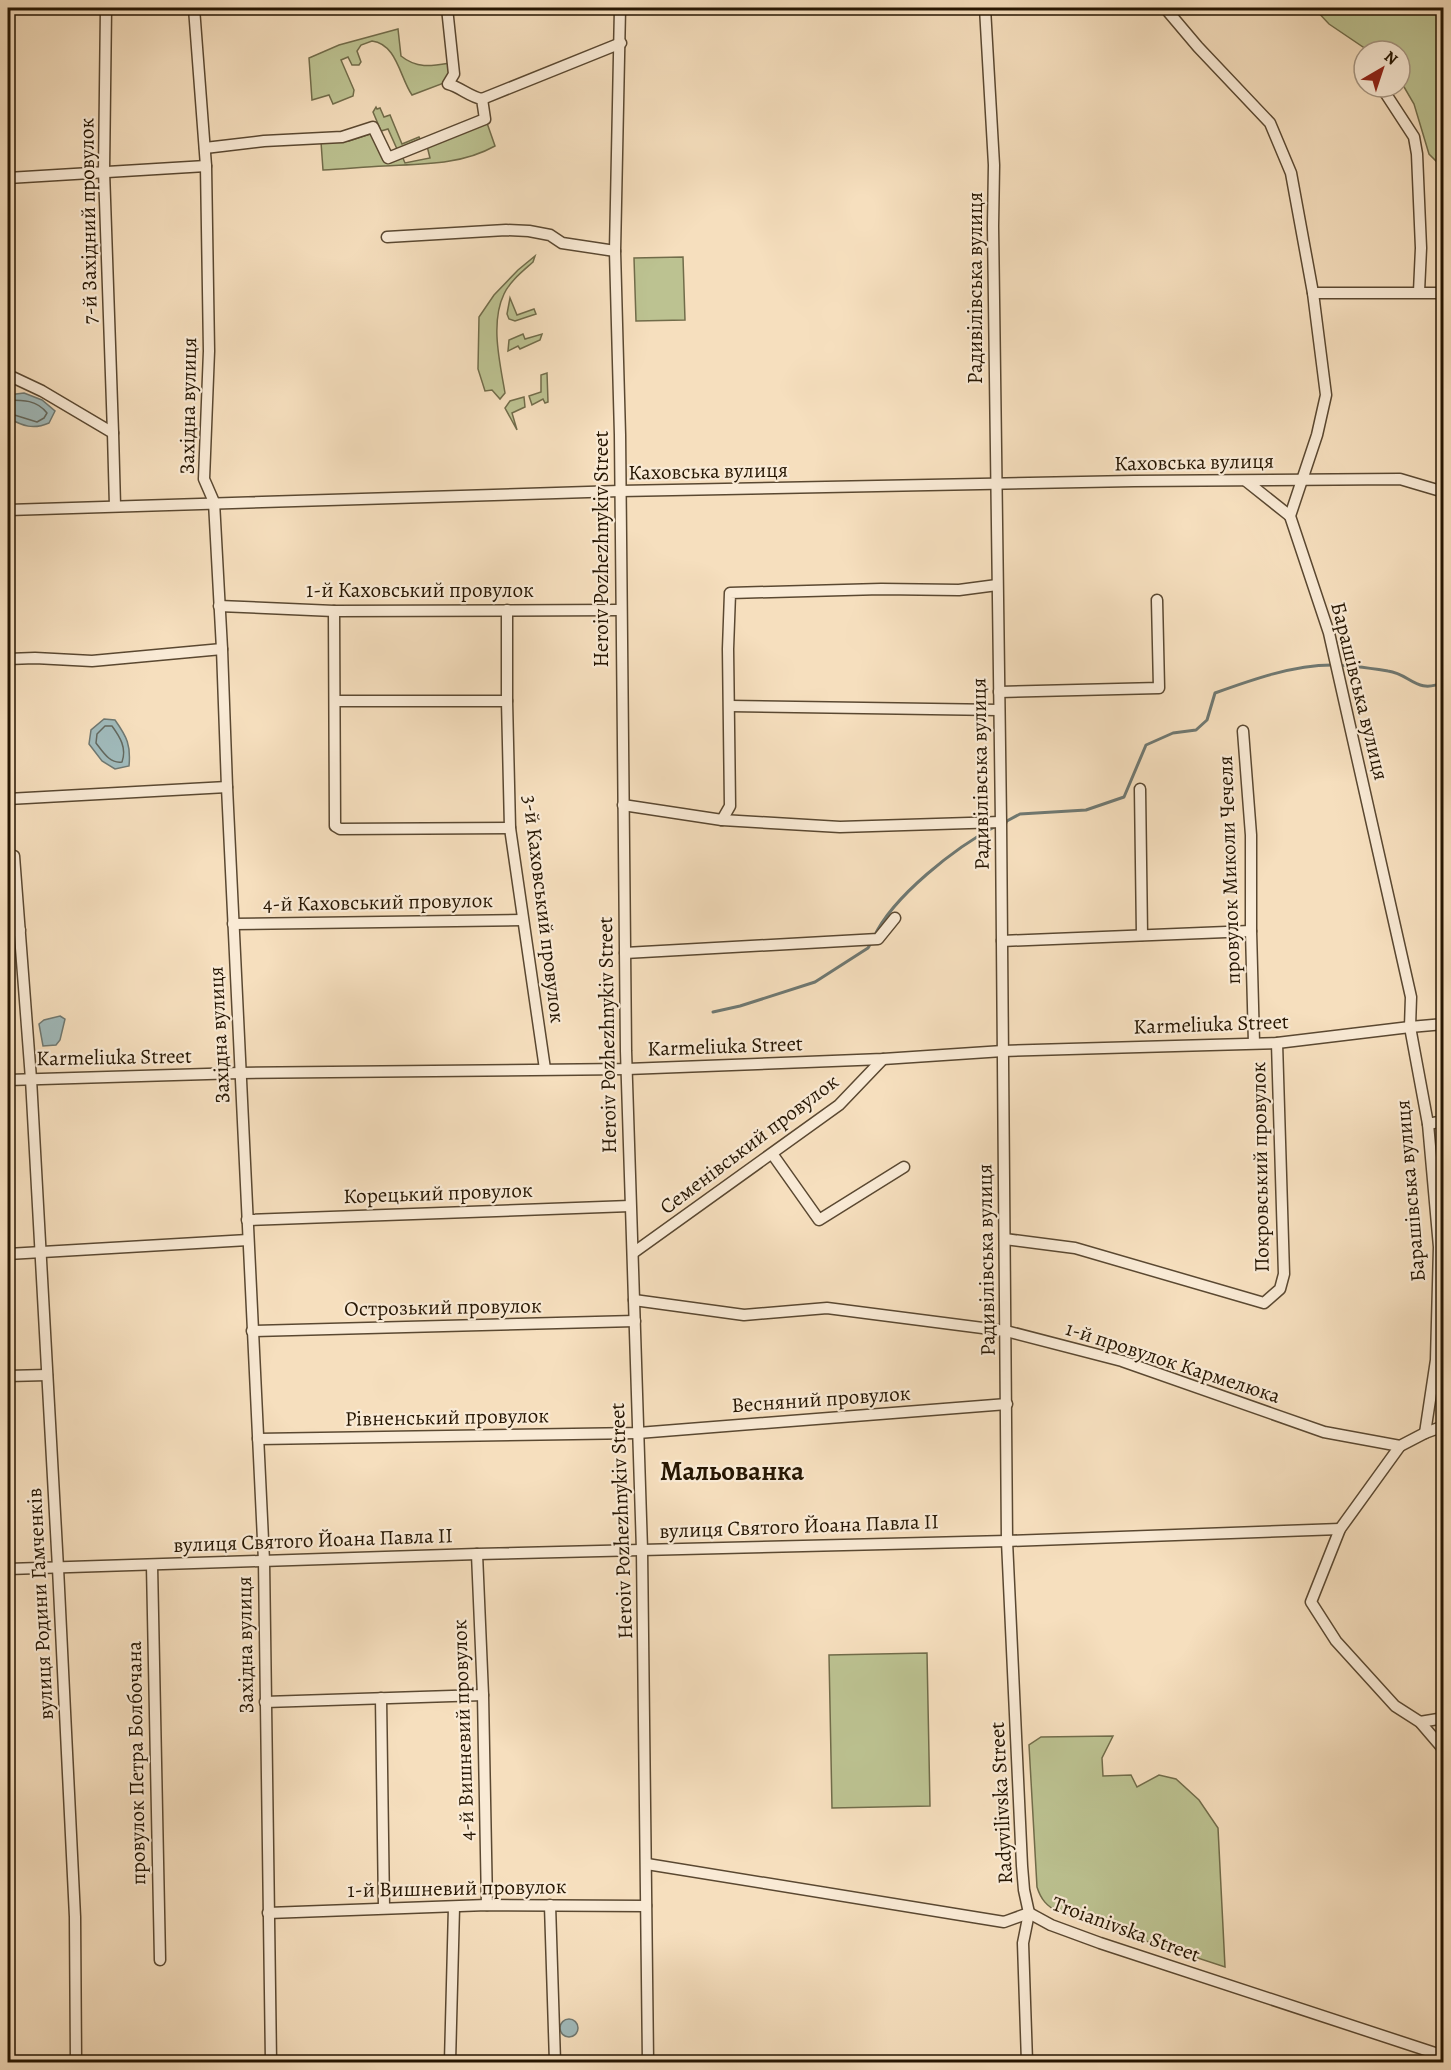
<svg xmlns="http://www.w3.org/2000/svg" width="1451" height="2070" font-family="Alegreya,serif">
	<style>
		.green { fill: #bcc291; stroke: #716c4a; stroke-width: 1.5 }
		.water { fill: #a0babb; stroke: #6f7871; stroke-width: 1.5 }
		.lines { fill: none; stroke-linecap: round; stroke-linejoin: round }
		.shore { stroke: #63685e; stroke-width: 1.5 }
		.stream { stroke: #6f7871; stroke-width: 3 }
		.minor-casing { stroke: #5a4831; stroke-width: 13 }
		.minor { stroke: #f9ead5; stroke-width: 10 }
		.labels { text-anchor: middle; stroke-width: 4.5; stroke-linejoin: round; paint-order: stroke }
		.street-label { font-size: 21px; fill: #261602; stroke: #f9ead5 }
		.district-label { font-size: 27px; font-weight: bold; fill: #261602; stroke: #f9ead5 }
	</style>
	<rect width="100%" height="100%" fill="#f6dfbe"/>
	<filter id="stains"><feTurbulence type="fractalNoise" baseFrequency=".00333" numOctaves="4"/><feColorMatrix values="0 0 0 0 .2 0 0 0 0 .09 0 0 0 0 .02 0 0 0 .5 -.17"/></filter>
	<radialGradient id="worn" r=".72"><stop offset=".6" stop-color="#630" stop-opacity="0"/><stop offset="1" stop-color="#630" stop-opacity=".3"/></radialGradient>
	<g class="green">
		<path d="M 1314,8 L 1443,8 L 1443,168 L 1429,154 L 1414,104 L 1400,80 L 1400,51 L 1369,51 L 1329,24 Z"/>
		<path d="M 398,29 L 401,56 C 417,69 432,66 450,63 L 449,76 L 444,83 L 412,95 C 400,78 397,44 372,41 L 361,45 L 357,51 L 361,62 L 359,65 L 352,65 L 348,57 L 341,60 L 354,90 L 353,96 L 333,104 L 329,95 L 312,100 L 309,58 L 339,45 Z"/>
		<path d="M 376,107 L 377,109 L 380,108 L 384,117 L 390,115 L 402,144 L 419,137 L 420,139 L 397,149 L 388,129 L 381,131 L 373,112 Z"/>
		<path d="M 487,123 L 495,146 C 461,165 422,164 384,166 C 364,167 343,169 323,170 L 321,142 L 349,141 L 370,134 L 373,135 L 386,162 L 402,156 L 405,163 L 430,158 L 427,146 Z"/>
		<path d="M 535,256 L 533,262 C 523,271 510,281 504,294 C 490,323 500,363 505,393 L 500,399 L 492,390 L 485,391 L 478,369 L 479,317 L 494,295 L 518,270 Z"/>
		<path d="M 683,257 L 685,320 L 636,321 L 634,258 Z"/>
		<path d="M 510,298 L 517,315 L 534,309 L 536,314 L 515,321 L 509,319 L 507,314 Z"/>
		<path d="M 523,334 L 525,339 L 542,334 L 540,340 L 520,349 L 518,346 L 508,351 L 509,340 Z"/>
		<path d="M 547,373 L 548,402 L 545,403 L 543,399 L 532,405 L 529,396 L 541,392 L 541,375 Z"/>
		<path d="M 524,397 L 525,407 L 512,413 L 517,430 L 505,408 L 510,401 Z"/>
		<path d="M 927,1653 L 930,1806 L 832,1808 L 829,1655 Z"/>
		<path d="M 1113,1736 L 1102,1758 L 1103,1776 L 1131,1775 L 1137,1787 L 1159,1775 L 1176,1779 L 1199,1800 L 1218,1828 L 1225,1967 L 1058,1912 C 1047,1906 1041,1900 1037,1887 L 1029,1745 L 1041,1737 Z"/>
	</g>
	<g class="water">
		<path d="M 24,393 L 42,400 L 55,411 L 49,423 C 33,430 23,426 8,418 L 8,395 Z"/>
		<path d="M 104,719 L 115,720 C 127,737 131,745 129,766 L 115,769 L 102,761 L 89,744 L 91,730 Z"/>
		<path d="M 60,1016 L 65,1019 L 60,1040 L 56,1045 L 43,1046 L 39,1024 L 44,1020 Z"/>
		<circle cx="569" cy="2028" r="9"/>
	</g>
	<g class="lines">
		<g class="shore">
			<path d="M 8,400 C 23,400 37,400 47,413 L 44,418 L 37,422 L 8,413"/>
			<path d="M 105,726 L 112,726 C 120,737 127,748 122,762 C 110,764 103,752 96,743 L 97,734 Z"/>
		</g>
		<g class="stream">
			<path d="M 1005,822 L 1020,814 L 1086,810 L 1124,797 L 1146,745 L 1173,733 L 1196,730 L 1207,720 L 1215,693 C 1251,680 1293,665 1332,665 C 1350,665 1369,668 1388,671 C 1411,674 1416,695 1444,682"/>
			<path d="M 874,937 C 893,896 956,847 996,826"/>
			<path d="M 713,1012 L 740,1006 L 815,982 L 868,948 L 871,943"/>
		</g>
		<g class="minor-casing">
			<g id="minor">
				<path d="M 106,8 L 104,171 L 113,433"/>
				<path d="M 194,8 L 206,166 L 209,351 L 204,479 L 214,502 L 222,649 L 227,787 L 264,1561 L 271,2062"/>
				<path d="M 620,8 L 615,251 L 620,435 L 626,1051 L 642,1550 L 648,2062"/>
				<path d="M 985,8 L 994,165 L 993,226 L 1001,822 L 1007,1541 L 1022,1866 L 1024,1890 L 1029,1913 L 1023,1943 L 1027,2062"/>
				<path d="M 1165,8 L 1198,47 L 1270,123 L 1291,173 L 1313,293 L 1326,395 L 1317,435 L 1290,516 L 1329,633 L 1411,997 L 1410,1027 L 1428,1124 L 1439,1247 L 1436,1360 L 1425,1433"/>
				<path d="M 1384,91 L 1414,137 L 1417,154 L 1421,248 L 1419,292"/>
				<path d="M 482,99 L 621,43"/>
				<path d="M 205,148 L 264,141 L 342,137 L 373,127 L 388,158 L 485,119 L 482,99 C 470,97 460,87 448,84 L 454,74 L 447,8"/>
				<path d="M 8,178 L 206,166"/>
				<path d="M 387,237 L 506,230 L 529,231 L 550,235 L 562,243 L 615,251"/>
				<path d="M 1313,293 L 1444,293"/>
				<path d="M 8,375 L 42,391 L 113,433 L 115,506"/>
				<path d="M 1246,481 L 1290,516"/>
				<path d="M 8,510 L 620,491 L 1134,481 L 1400,479 L 1444,492"/>
				<path d="M 219,606 L 334,611 L 621,610"/>
				<path d="M 507,610 L 507,701 L 510,828 L 545,1069"/>
				<path d="M 334,611 L 335,826 L 340,829 L 510,828"/>
				<path d="M 8,659 L 35,658 L 92,661 L 222,649"/>
				<path d="M 999,692 L 1159,688 L 1157,600"/>
				<path d="M 336,701 L 507,701"/>
				<path d="M 730,706 L 999,710"/>
				<path d="M 1243,731 L 1251,835 L 1251,931 L 1254,1043"/>
				<path d="M 1140,789 L 1142,935"/>
				<path d="M 8,799 L 227,787"/>
				<path d="M 623,805 L 722,820 L 840,827 L 1001,822"/>
				<path d="M 722,820 L 730,806 L 728,649 L 730,593 L 881,589 L 959,590 L 997,585"/>
				<path d="M 14,856 L 31,1079 L 58,1568 L 75,1917 L 76,2062"/>
				<path d="M 233,924 L 522,920"/>
				<path d="M 8,931 L 20,930"/>
				<path d="M 1002,941 L 1251,931"/>
				<path d="M 625,953 L 878,939 L 895,918"/>
				<path d="M 8,1080 L 240,1073 L 627,1069 L 883,1059 L 1003,1051 L 1277,1043 L 1410,1027 L 1444,1024"/>
				<path d="M 1428,1124 L 1444,1121"/>
				<path d="M 773,1155 L 819,1220 L 904,1167"/>
				<path d="M 247,1220 L 630,1206"/>
				<path d="M 1005,1239 L 1075,1248 L 1264,1303 L 1280,1289 L 1284,1274 L 1277,1043"/>
				<path d="M 633,1253 L 839,1105 L 883,1059"/>
				<path d="M 8,1254 L 248,1240"/>
				<path d="M 634,1300 L 744,1315 L 827,1308 L 1006,1331 L 1122,1361 L 1324,1432 L 1400,1446 L 1425,1433 L 1444,1426"/>
				<path d="M 252,1331 L 635,1321"/>
				<path d="M 8,1376 L 47,1375"/>
				<path d="M 258,1439 L 638,1433 L 1007,1404"/>
				<path d="M 1400,1446 L 1340,1529 L 1311,1602 L 1336,1641 L 1395,1706 L 1420,1722 L 1444,1750"/>
				<path d="M 477,1554 L 483,1695 L 487,1905"/>
				<path d="M 152,1565 L 160,1960"/>
				<path d="M 8,1569 L 477,1554 L 1007,1541 L 1340,1529"/>
				<path d="M 381,1698 L 384,1908"/>
				<path d="M 265,1702 L 483,1695"/>
				<path d="M 1420,1722 L 1444,1718"/>
				<path d="M 647,1864 L 1004,1922 L 1029,1913"/>
				<path d="M 550,1905 L 555,2062"/>
				<path d="M 268,1913 L 487,1905 L 646,1906"/>
				<path d="M 1029,1913 L 1051,1925 L 1100,1943 L 1444,2056"/>
				<path d="M 450,2062 L 454,1907"/>
			</g>
		</g>
		<use href="#minor" class="minor"/>
	</g>
	<g class="labels">
		<g class="street-label">
			<text transform="translate(88 221) rotate(-91)" y="7">7-й Західний провулок</text>
			<text transform="translate(975 288) rotate(-90)" y="7">Радивілівська вулиця</text>
			<text transform="translate(188 406) rotate(-89)" y="7">Західна вулиця</text>
			<text transform="translate(1194 462) rotate(-1)" y="7">Каховська вулиця</text>
			<text transform="translate(708 471) rotate(-1)" y="7">Каховська вулиця</text>
			<text transform="translate(601 549) rotate(-90)" y="7">Heroiv Pozhezhnykiv Street</text>
			<text x="420" y="597">1-й Каховський провулок</text>
			<text transform="translate(1360 691) rotate(76)" y="7">Барашівська вулиця</text>
			<text transform="translate(980 774) rotate(-91)" y="7">Радивілівська вулиця</text>
			<text transform="translate(1229 870) rotate(-92)" y="7">провулок Миколи Чечеля</text>
			<text transform="translate(378 902) rotate(-1)" y="7">4-й Каховський провулок</text>
			<text transform="translate(544 909) rotate(83)" y="7">3-й Каховський провулок</text>
			<text transform="translate(1211 1024) rotate(-2)" y="7">Karmeliuka Street</text>
			<text transform="translate(219 1035) rotate(-93)" y="7">Західна вулиця</text>
			<text transform="translate(607 1035) rotate(-91)" y="7">Heroiv Pozhezhnykiv Street</text>
			<text transform="translate(725 1046) rotate(-2)" y="7">Karmeliuka Street</text>
			<text transform="translate(114 1057) rotate(-1)" y="7">Karmeliuka Street</text>
			<text transform="translate(749 1144) rotate(-37)" y="7">Семенівський провулок</text>
			<text transform="translate(1260 1167) rotate(-91)" y="7">Покровський провулок</text>
			<text transform="translate(1410 1191) rotate(-95)" y="7">Барашівська вулиця</text>
			<text transform="translate(438 1193) rotate(-2)" y="7">Корецький провулок</text>
			<text transform="translate(986 1260) rotate(-91)" y="7">Радивілівська вулиця</text>
			<text transform="translate(443 1307) rotate(-1)" y="7">Острозький провулок</text>
			<text transform="translate(1173 1362) rotate(18)" y="7">1-й провулок Кармелюка</text>
			<text transform="translate(821 1399) rotate(-4)" y="7">Весняний провулок</text>
			<text transform="translate(447 1417) rotate(-1)" y="7">Рівненський провулок</text>
			<text transform="translate(621 1521) rotate(-92)" y="7">Heroiv Pozhezhnykiv Street</text>
			<text transform="translate(799 1526) rotate(-2)" y="7">вулиця Святого Йоана Павла II</text>
			<text transform="translate(313 1540) rotate(-2)" y="7">вулиця Святого Йоана Павла II</text>
			<text transform="translate(40 1604) rotate(-93)" y="7">вулиця Родини Гамченків</text>
			<text transform="translate(245 1645) rotate(-91)" y="7">Західна вулиця</text>
			<text transform="translate(463 1730) rotate(-92)" y="7">4-й Вишневий провулок</text>
			<text transform="translate(136 1763) rotate(-91)" y="7">провулок Петра Болбочана</text>
			<text transform="translate(1001 1803) rotate(-93)" y="7">Radyvilivska Street</text>
			<text transform="translate(457 1888) rotate(-1)" y="7">1-й Вишневий провулок</text>
			<text transform="translate(1126 1929) rotate(20)" y="7">Troianivska Street</text>
		</g>
		<g class="district-label">
			<text x="732" y="1480">Мальованка</text>
		</g>
	</g>
	<rect width="1451" height="2070" fill="none" stroke="#f6dfbe" stroke-width="30"/>
	<rect x="9" y="9" width="1433" height="2052" fill="none" stroke="#261602" stroke-width="3"/>
	<rect x="15" y="15" width="1421" height="2040" fill="none" stroke="#261602" stroke-width="1.5"/>
	<g transform="translate(1382 69) rotate(39)"><circle r="28" fill="#f9ead5" stroke="#a59581" stroke-width="1.5"/>
	<path d="M0-4.5L10 22L0 15L-10 22Z" fill="#8f2418"/>
	<text y="-9" font-size="16" font-weight="bold" text-anchor="middle" fill="#261602">N</text>
	</g>
	<rect width="100%" height="100%" filter="url(#stains)"/>
	<rect width="100%" height="100%" fill="url(#worn)"/>
</svg>
